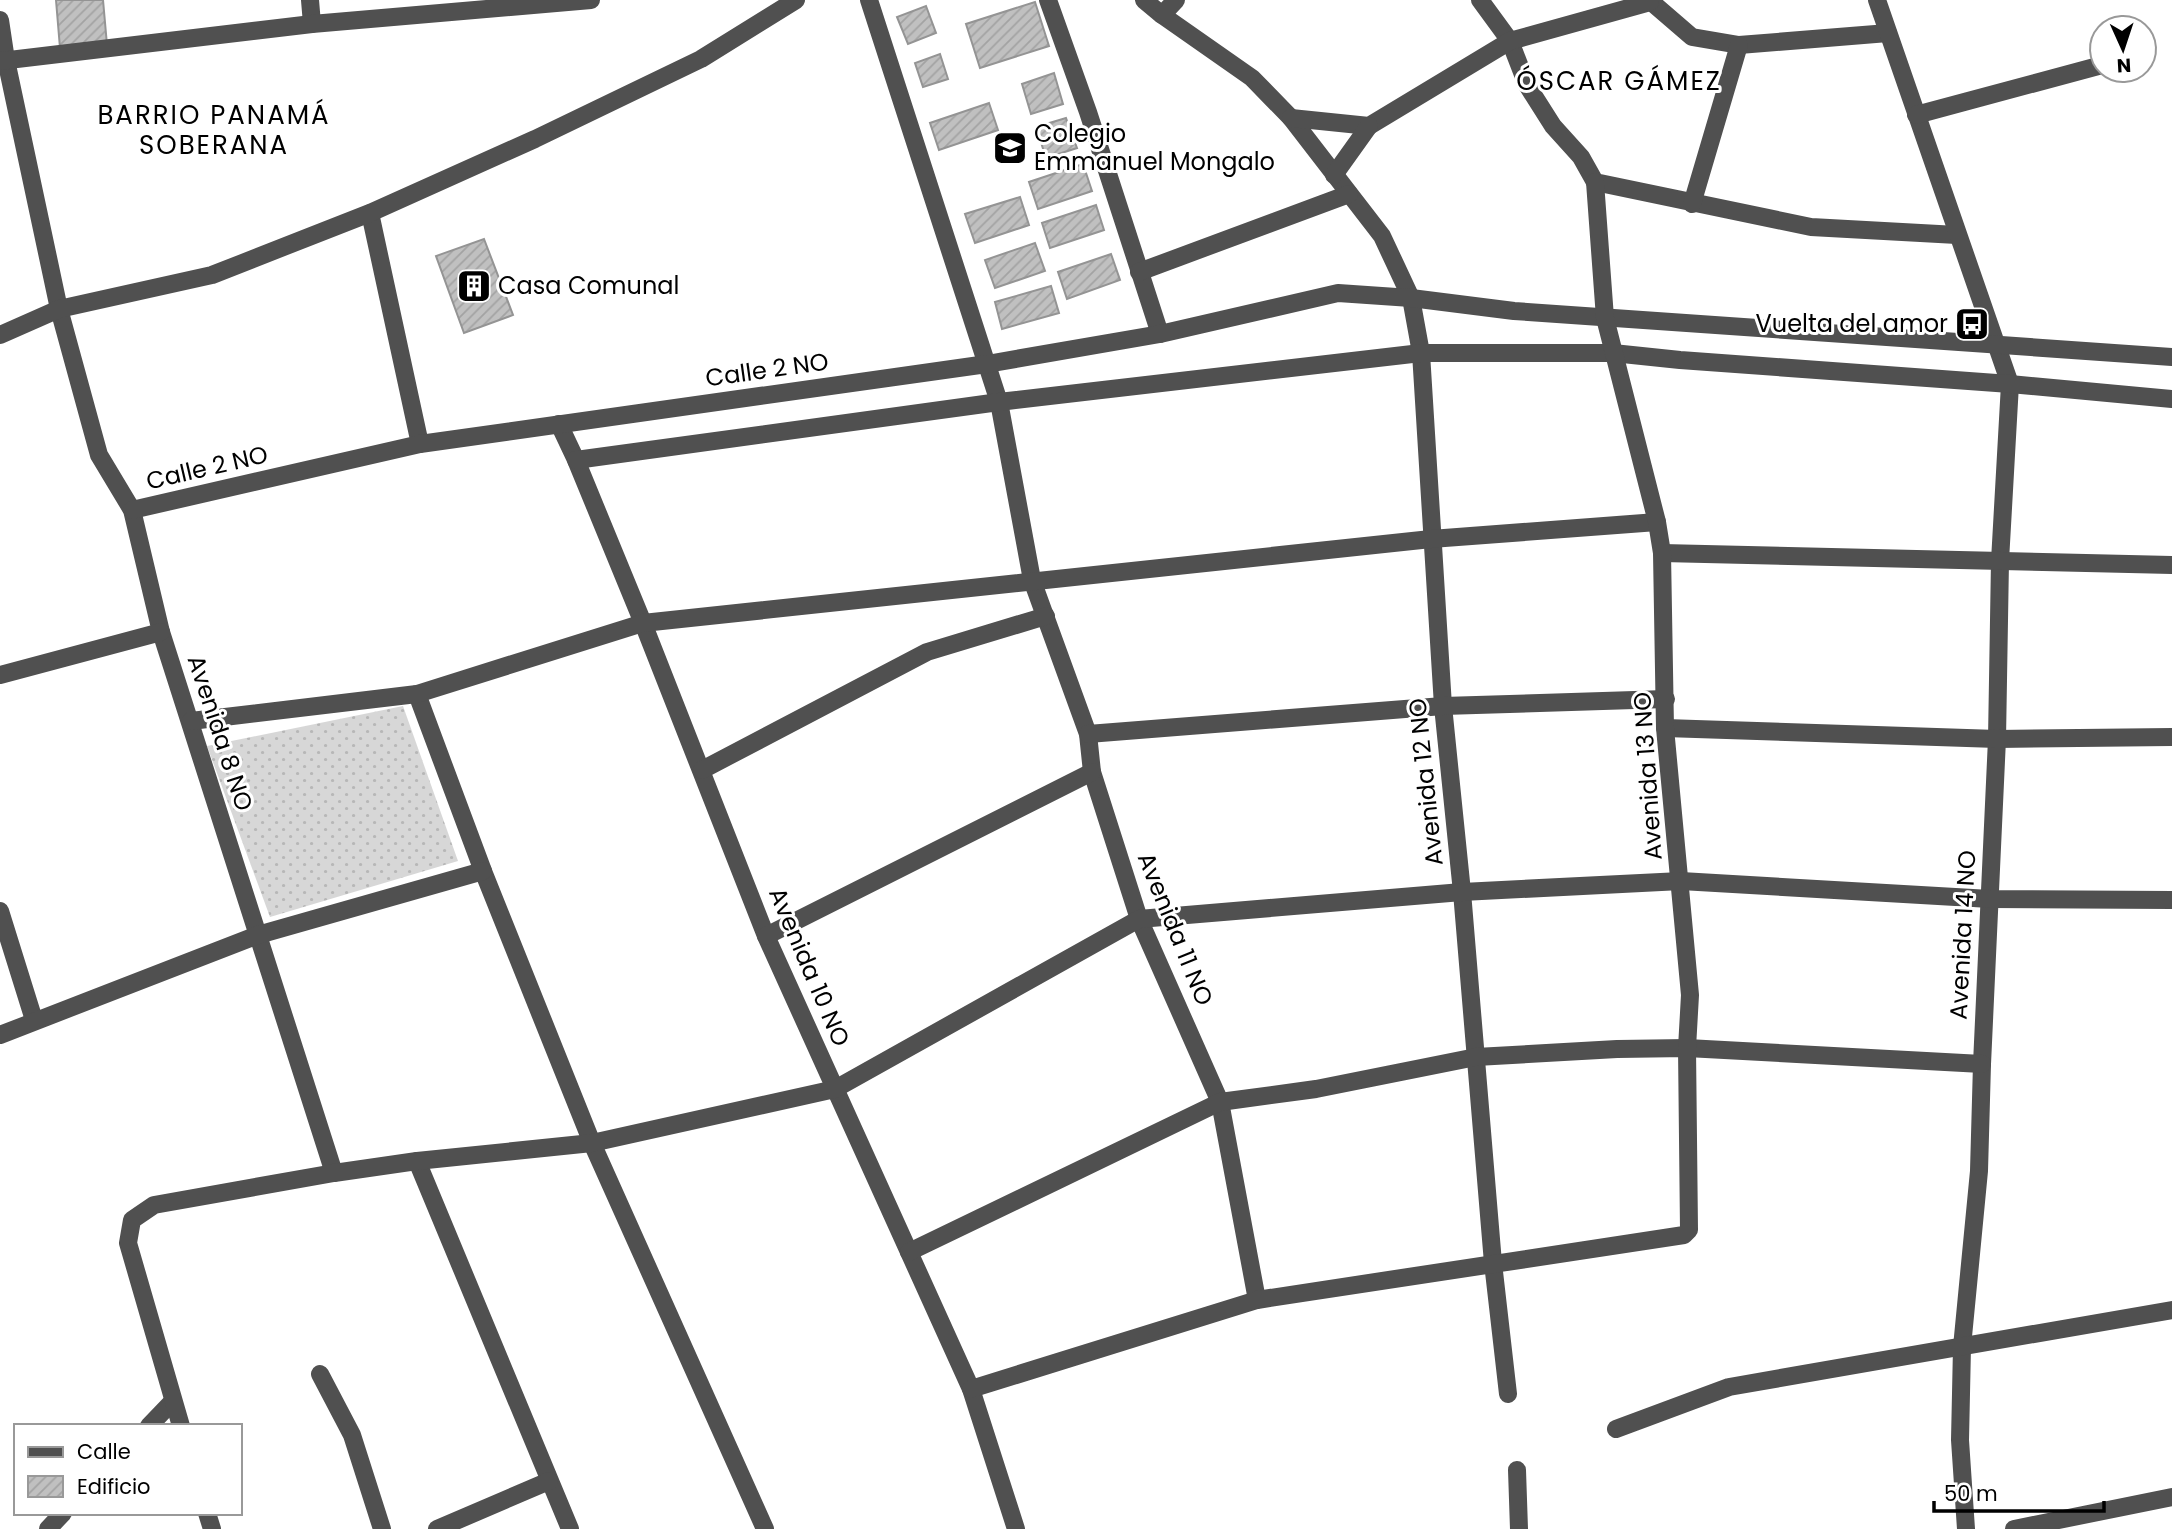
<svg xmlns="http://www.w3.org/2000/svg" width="2172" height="1529" font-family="Poppins,sans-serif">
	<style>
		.grass { fill: url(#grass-dots) }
		.building { fill: url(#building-hatch); stroke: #949494; stroke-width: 2 }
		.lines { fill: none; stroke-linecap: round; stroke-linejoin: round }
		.minor { stroke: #505050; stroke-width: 18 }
		.labels { text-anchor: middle; stroke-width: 6; stroke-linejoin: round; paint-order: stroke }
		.poi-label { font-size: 24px; fill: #000; stroke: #fff; text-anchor: start }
		.street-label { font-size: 24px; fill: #000; stroke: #fff }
		.neighbourhood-label { font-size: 26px; letter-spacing: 2px; fill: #000; stroke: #fff }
	</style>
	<defs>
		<pattern id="grass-dots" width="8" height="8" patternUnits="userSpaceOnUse" patternTransform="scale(1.75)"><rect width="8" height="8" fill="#d7d7d7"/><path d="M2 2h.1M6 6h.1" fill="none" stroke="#b7b7b7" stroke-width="1.8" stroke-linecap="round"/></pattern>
		<pattern id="building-hatch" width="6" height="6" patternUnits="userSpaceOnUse" patternTransform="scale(1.75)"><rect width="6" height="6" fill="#c0c0c0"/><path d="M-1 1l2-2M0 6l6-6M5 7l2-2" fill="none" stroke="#a3a3a3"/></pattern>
	</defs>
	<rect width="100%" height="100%" fill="#fff"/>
	<path class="grass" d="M 403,706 L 458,861 L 270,917 L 207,746 Z"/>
	<g class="building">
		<path d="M 56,0 L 103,0 L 107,45 L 60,48 Z"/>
		<path d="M 1035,2 L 1049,46 L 980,68 L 966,24 Z"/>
		<path d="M 926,6 L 936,33 L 908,44 L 897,17 Z"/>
		<path d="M 940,54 L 948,79 L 923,87 L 915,63 Z"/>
		<path d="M 1054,73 L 1063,104 L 1031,114 L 1022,84 Z"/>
		<path d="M 989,103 L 998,130 L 939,150 L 930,123 Z"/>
		<path d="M 1066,118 L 1077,148 L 1046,158 L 1036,127 Z"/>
		<path d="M 1083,164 L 1092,191 L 1038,209 L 1029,182 Z"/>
		<path d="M 1020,197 L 1029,225 L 975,243 L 965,214 Z"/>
		<path d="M 1096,205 L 1104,230 L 1050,248 L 1042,223 Z"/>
		<path d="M 484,239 L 513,315 L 464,333 L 436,256 Z"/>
		<path d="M 1035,243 L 1045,271 L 995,288 L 985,260 Z"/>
		<path d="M 1111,254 L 1120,280 L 1067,299 L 1058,272 Z"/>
		<path d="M 1051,286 L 1059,313 L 1002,329 L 995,302 Z"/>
	</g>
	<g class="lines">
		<g class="minor">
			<path d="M 310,0 L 312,24"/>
			<path d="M 869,0 L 999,402 L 1032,580 L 1088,734 L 1092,772 L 1139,919 L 1220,1102 L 1257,1300"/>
			<path d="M 1048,0 L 1088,112 L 1160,334"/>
			<path d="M 1144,0 L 1162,15 L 1252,78 L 1291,118 L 1382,236 L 1411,298 L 1421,353 L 1443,706 L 1462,892 L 1493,1263 L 1508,1394"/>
			<path d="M 1480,0 L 1510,41 L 1527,85 L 1553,126 L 1581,157 L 1595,182 L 1811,227 L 1957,235"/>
			<path d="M 1649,0 L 1692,37 L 1739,45 L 1888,33"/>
			<path d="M 1877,0 L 2010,384 L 2000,561 L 1997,739 L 1982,1064 L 1979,1171 L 1962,1347 L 1960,1440 L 1966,1529"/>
			<path d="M 1162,15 L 1176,0"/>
			<path d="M 0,20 L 6,60 L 59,309 L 99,455 L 132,510 L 161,632 L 334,1173"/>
			<path d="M 0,61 L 312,24 L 591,0"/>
			<path d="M 1916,115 L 2102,65"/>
			<path d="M 1291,118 L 1369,126 L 1510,41 L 1650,2"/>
			<path d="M 1334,175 L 1369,126"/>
			<path d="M 1692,204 L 1739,45"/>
			<path d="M 370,213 L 420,444"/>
			<path d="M 1139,272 L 1349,194"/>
			<path d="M 0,335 L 59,309 L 212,275 L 370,213 L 535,139 L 701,59 L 796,0"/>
			<path d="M 559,424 L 576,460 L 643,623 L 766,936 L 971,1389 L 1016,1529"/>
			<path d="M 576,460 L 999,402 L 1421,353 L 1613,353 L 1680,360 L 2010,384 L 2172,399"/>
			<path d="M 132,510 L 420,444 L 987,364 L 1160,334 L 1338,293 L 1411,298 L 1514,311 L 2172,357"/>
			<path d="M 1662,553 L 2172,565"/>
			<path d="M 0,675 L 161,632"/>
			<path d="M 417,694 L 483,871 L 592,1143 L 765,1529"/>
			<path d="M 191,721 L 417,694 L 643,623 L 1431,539 L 1657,522"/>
			<path d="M 1665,728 L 1997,739 L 2172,737"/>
			<path d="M 1088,734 L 1443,706 L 1666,699"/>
			<path d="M 702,770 L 927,652 L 1046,616"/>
			<path d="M 0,911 L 34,1020"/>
			<path d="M 766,936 L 1092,772"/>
			<path d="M 0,1035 L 258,935 L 483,871"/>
			<path d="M 417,1161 L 570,1529"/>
			<path d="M 909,1252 L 1220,1102 L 1316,1089 L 1476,1057 L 1617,1049 L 1687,1048 L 1982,1064"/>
			<path d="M 320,1374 L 352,1435 L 382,1529"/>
			<path d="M 971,1389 L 1257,1300 L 1684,1235 L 1689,1230 L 1687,1048 L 1690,995 L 1665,728 L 1662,553 L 1657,522 L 1605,318 L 1595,182"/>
			<path d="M 149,1426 L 173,1401"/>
			<path d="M 181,1426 L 128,1243 L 132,1220 L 154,1205 L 334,1173 L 417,1161 L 592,1143 L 835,1089 L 1139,919 L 1462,892 L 1681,881 L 1990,899 L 2172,900"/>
			<path d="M 1616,1429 L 1729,1387 L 2172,1310"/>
			<path d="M 1517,1470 L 1519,1529"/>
			<path d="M 207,1513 L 212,1529"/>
			<path d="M 48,1529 L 63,1513"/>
			<path d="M 437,1529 L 549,1481"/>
			<path d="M 2014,1529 L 2172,1497"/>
		</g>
	</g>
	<defs>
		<g id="university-square" transform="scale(1.75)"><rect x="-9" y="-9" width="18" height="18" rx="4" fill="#000" stroke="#fff"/><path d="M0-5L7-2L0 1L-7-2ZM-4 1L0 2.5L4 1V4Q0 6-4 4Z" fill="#fff"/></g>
		<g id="building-square" transform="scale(1.75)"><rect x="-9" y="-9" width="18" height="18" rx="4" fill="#000" stroke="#fff"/><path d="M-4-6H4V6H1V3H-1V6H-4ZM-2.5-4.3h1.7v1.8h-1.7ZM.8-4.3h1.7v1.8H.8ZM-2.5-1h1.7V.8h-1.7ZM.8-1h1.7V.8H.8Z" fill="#fff"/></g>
		<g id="bus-square" transform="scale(1.75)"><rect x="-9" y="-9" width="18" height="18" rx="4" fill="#000" stroke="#fff"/><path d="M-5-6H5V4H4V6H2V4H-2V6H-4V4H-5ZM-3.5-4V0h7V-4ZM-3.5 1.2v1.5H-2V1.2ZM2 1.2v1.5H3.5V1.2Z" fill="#fff"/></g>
	</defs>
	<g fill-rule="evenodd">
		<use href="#university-square" x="1010" y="148"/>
		<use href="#building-square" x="474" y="286"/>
		<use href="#bus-square" x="1972" y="324"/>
	</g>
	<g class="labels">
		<g class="poi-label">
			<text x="1034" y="142">Colegio<tspan x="1034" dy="28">Emmanuel Mongalo</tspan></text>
			<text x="498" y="294">Casa Comunal</text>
			<text x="1948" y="332" text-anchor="end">Vuelta del amor</text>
		</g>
		<g class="street-label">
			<text transform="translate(767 370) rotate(-8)" y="8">Calle 2 NO</text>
			<text transform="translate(207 468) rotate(-13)" y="8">Calle 2 NO</text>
			<text transform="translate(220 733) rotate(72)" y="8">Avenida 8 NO</text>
			<text transform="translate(1648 776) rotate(-94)" y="8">Avenida 13 NO</text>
			<text transform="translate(1426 782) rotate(-96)" y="8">Avenida 12 NO</text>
			<text transform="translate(1175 929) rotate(68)" y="8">Avenida 11 NO</text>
			<text transform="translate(1963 935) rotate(-87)" y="8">Avenida 14 NO</text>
			<text transform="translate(809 967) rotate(67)" y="8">Avenida 10 NO</text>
		</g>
		<g class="neighbourhood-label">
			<text x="1619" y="90">ÓSCAR GÁMEZ</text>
			<text x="214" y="124">BARRIO PANAMÁ<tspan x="214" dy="30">SOBERANA</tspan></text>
		</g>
	</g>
	<rect x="14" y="1424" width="228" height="91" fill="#ffffff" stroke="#999999" stroke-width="2"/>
	<rect x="28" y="1447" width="35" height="10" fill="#505050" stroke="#999999" stroke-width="2"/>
	<text x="77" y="1459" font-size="21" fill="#000000">Calle</text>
	<rect x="28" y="1476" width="35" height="21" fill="url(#building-hatch)" stroke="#999999" stroke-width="2"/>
	<text x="77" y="1494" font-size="21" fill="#000000">Edificio</text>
	<g transform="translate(2123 49) rotate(177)"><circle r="33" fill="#ffffff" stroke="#999999" stroke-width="2"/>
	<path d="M0-5L12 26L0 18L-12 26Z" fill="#000000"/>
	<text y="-10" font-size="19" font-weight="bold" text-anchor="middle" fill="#000000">N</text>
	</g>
	<path d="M1934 1501v10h170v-10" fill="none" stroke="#000000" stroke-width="3.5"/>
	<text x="1944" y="1501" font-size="21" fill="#000000" stroke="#ffffff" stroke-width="5" paint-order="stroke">50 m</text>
</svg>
